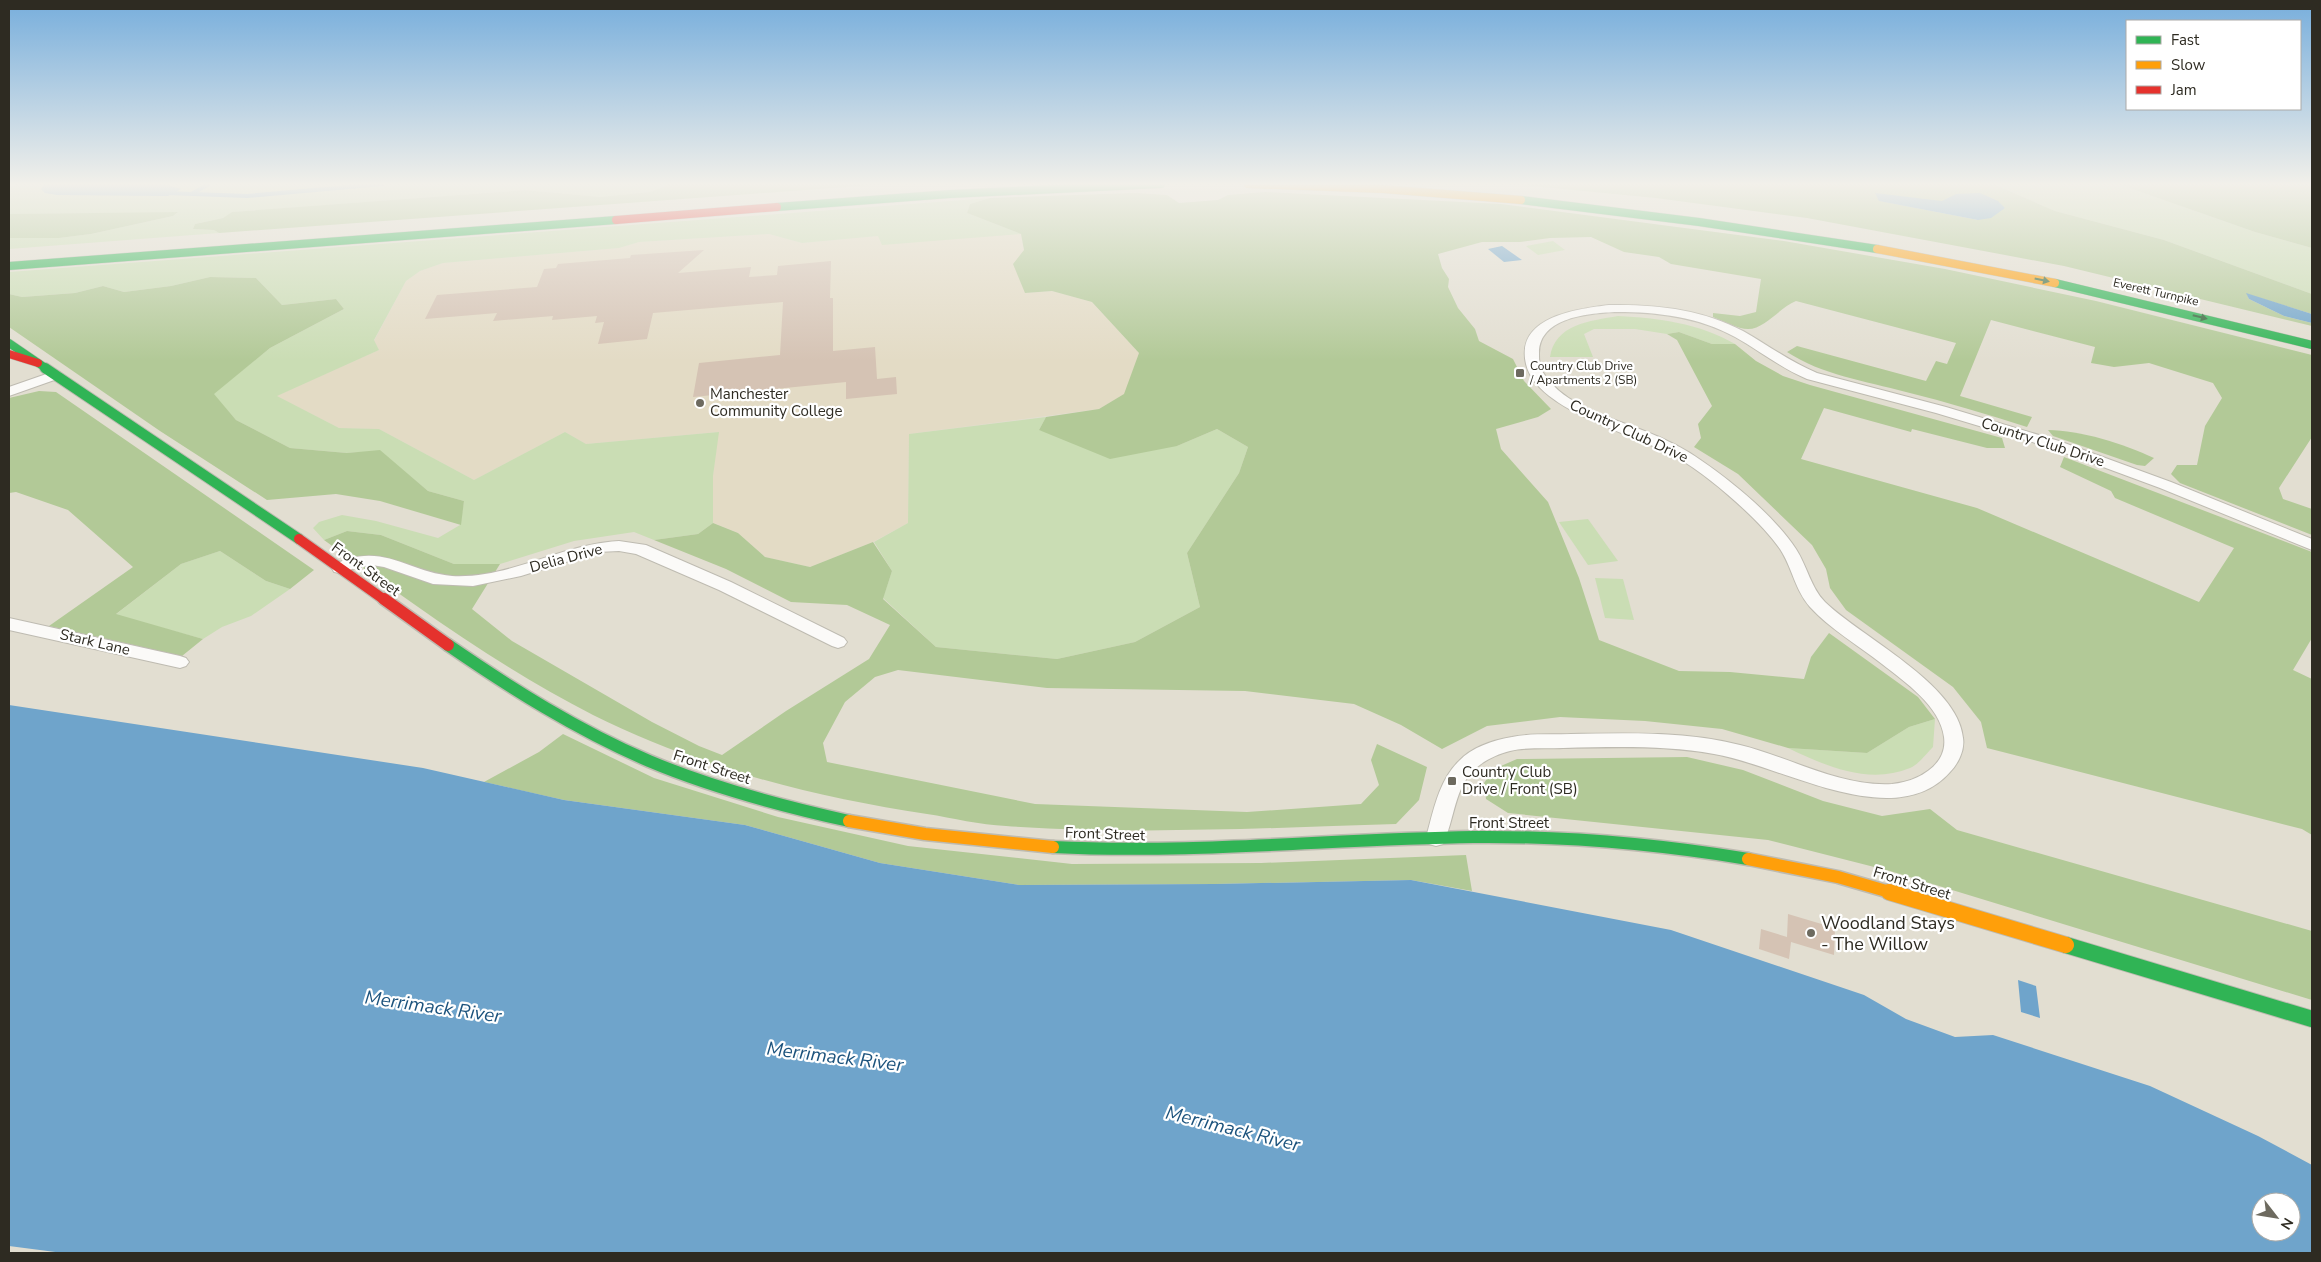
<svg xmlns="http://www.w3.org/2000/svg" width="2321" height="1262" font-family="'Nunito Sans',sans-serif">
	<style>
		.built { fill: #e3dbc5 }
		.green { fill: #caddb4 }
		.forest { fill: #b2c997; fill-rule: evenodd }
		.water { fill: #6fa4cb; fill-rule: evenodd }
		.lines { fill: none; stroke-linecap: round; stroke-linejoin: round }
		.stream { stroke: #6fa4cb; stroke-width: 4 }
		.building { fill: #d5c3b4 }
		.street-casing { stroke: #bebbb1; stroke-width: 2 }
		.fast-far3-casing { stroke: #bebbb1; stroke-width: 9 }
		.fast-far2-casing { stroke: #bebbb1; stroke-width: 12 }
		.fast-far1-casing { stroke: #bebbb1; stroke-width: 15 }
		.fast-casing { stroke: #bebbb1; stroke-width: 18 }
		.slow-far2-casing { stroke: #bebbb1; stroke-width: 9 }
		.slow-far1-casing { stroke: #bebbb1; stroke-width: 15 }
		.slow-casing { stroke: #bebbb1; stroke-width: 18 }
		.jam-far2-casing { stroke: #bebbb1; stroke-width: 9 }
		.jam-far1-casing { stroke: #bebbb1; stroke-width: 12 }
		.jam-casing { stroke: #bebbb1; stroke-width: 15 }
		.street { fill: #fbfaf8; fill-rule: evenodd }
		.fast-far3 { stroke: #30b455; stroke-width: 8 }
		.fast-far2 { stroke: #30b455; stroke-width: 10 }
		.fast-far1 { stroke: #30b455; stroke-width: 12 }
		.fast { stroke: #30b455; stroke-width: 16 }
		.slow-far2 { stroke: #ff9f0a; stroke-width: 8 }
		.slow-far1 { stroke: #ff9f0a; stroke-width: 12 }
		.slow { stroke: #ff9f0a; stroke-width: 16 }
		.jam-far2 { stroke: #e5322d; stroke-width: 8 }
		.jam-far1 { stroke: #e5322d; stroke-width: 10 }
		.jam { stroke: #e5322d; stroke-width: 12 }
		.oneway { fill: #2f6236 }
		.poi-dot { fill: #6d6a5f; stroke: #fff; stroke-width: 2 }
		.labels { text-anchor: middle; stroke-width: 4.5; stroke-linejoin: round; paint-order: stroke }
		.far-street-label { font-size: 12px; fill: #2e2b22; stroke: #fff }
		.far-poi-label { font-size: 12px; fill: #2e2b22; stroke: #fff; text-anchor: start }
		.poi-label { font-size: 15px; fill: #2e2b22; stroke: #fff; text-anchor: start }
		.street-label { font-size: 15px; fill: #2e2b22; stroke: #fff }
		.near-poi-label { font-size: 18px; fill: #2e2b22; stroke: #fff; text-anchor: start }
		.near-water-label { font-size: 19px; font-style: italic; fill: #1c537d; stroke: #fff }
	</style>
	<rect width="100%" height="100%" fill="#e2ded1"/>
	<path class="built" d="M 769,234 L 802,243 L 878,236 L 1021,234 L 1024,250 L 1025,293 L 1052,291 L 1092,302 L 1139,353 L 1125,394 L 1099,409 L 909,434 L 908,523 L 873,542 L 810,567 L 765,557 L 738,533 L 713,523 L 713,476 L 718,432 L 586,444 L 565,432 L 474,480 L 379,429 L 339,428 L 276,396 L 379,350 L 374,341 L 406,281 L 420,271 L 443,263 L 619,248 L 638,242 Z"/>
	<g class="green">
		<path d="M 17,184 L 670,184 L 650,192 L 600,197 L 525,190 L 233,212 L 223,218 L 195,224 L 193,229 L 214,230 L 219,233 L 9,249 L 9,238 L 59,238 L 91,234 L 173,216 L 177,213 L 9,214 L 9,188 Z"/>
		<path d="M 1993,184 L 2118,184 L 2255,232 L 2312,248 L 2312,294 L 2164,240 L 2055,211 Z"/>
		<path d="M 990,198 L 970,204 L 967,213 L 1021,234 L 882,245 L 878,236 L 802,243 L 769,234 L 639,242 L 619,248 L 443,263 L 420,271 L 406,281 L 374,340 L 379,350 L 277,396 L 339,428 L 379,429 L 474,480 L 565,432 L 586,444 L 719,432 L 713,476 L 713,523 L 698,534 L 654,540 L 634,532 L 574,541 L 500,564 L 454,564 L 381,535 L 347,531 L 324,540 L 313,528 L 319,522 L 342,515 L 376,521 L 438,538 L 460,525 L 464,501 L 428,491 L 380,451 L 347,453 L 290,448 L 236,420 L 213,394 L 270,348 L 344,309 L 336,299 L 282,305 L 256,278 L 210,277 L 171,286 L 124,292 L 103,286 L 75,293 L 22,297 L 9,294 L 9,272 Z"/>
		<path d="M 1553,241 L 1565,250 L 1538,255 L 1526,246 Z"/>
		<path d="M 1618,316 C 1659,318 1698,323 1735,344 L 1712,344 L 1679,332 L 1667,334 L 1635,329 L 1594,329 L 1584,334 L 1593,357 L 1550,357 C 1555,324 1590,321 1618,316 Z"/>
		<path d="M 1046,417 L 1039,430 L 1177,446 L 1217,429 L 1248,447 L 1239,473 L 1187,553 L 1200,607 L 1135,642 L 1057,659 L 936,647 L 883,598 L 892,571 L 874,542 L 908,523 L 909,434 Z"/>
		<path d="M 1588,519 L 1618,561 L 1588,565 L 1559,522 Z"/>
		<path d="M 220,551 L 266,581 L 290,589 L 251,616 L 222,627 L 203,639 L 115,615 L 181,564 Z"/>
		<path d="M 1595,578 L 1623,579 L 1634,620 L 1605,618 Z"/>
		<path d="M 1935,719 L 1933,747 C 1927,753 1918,765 1910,768 C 1869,785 1825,766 1788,748 L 1867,753 L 1909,727 Z"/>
	</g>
	<g class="forest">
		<path d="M 670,184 L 887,184 L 219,233 L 214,230 L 193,229 L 195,224 L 223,218 L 232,212 L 525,190 L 600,197 L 650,192 Z"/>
		<path d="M 1511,184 L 1993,184 L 2055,211 L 2164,240 L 2312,294 L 2312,314 L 2247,294 L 2249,299 L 2284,316 L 2312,323 L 2312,326 L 2064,266 L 1807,218 L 1656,198 ZM 1880,201 L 1942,201 L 1978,220 Z"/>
		<path d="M 2118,184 L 2312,184 L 2312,248 L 2255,232 Z"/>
		<path d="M 1266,192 L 1501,204 L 1784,241 L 1945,269 L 2096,301 L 2312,355 L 2312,437 L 2279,488 L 2283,499 L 2312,509 L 2312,535 L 2180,483 L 2171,474 L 2177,465 L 2197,465 L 2205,426 L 2222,398 L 2213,383 L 2149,363 L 2114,367 L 2091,363 L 2095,347 L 1991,320 L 1960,396 L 2032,417 L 2027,427 C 1987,414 1946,402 1906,392 C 1865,381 1822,375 1787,352 L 1797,346 L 1926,381 L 1936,361 L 1947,364 L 1956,343 L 1796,301 C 1779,308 1765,329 1748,329 C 1738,329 1723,321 1713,317 L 1713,313 L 1740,316 L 1756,312 L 1761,279 L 1671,264 L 1659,257 L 1624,252 L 1591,237 L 1550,238 L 1520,242 L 1482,242 L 1438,254 L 1442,268 L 1449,279 L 1448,287 L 1458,308 L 1475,329 L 1479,341 L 1513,359 L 1524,381 L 1551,409 L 1538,417 L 1496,429 L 1501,449 L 1548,502 L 1579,578 L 1599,640 L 1679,671 L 1730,672 L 1804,679 L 1811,657 L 1829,633 L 1918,697 L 1935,719 L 1909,727 L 1867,753 L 1788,748 L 1722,729 L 1645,721 L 1560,717 L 1487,726 L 1442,749 L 1401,725 L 1354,704 L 1245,691 L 1047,688 L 898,670 L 875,677 L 845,702 L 823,743 L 827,762 L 1035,804 L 1247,812 L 1361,804 L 1379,785 L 1371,760 L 1377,744 L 1427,767 L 1419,800 L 1396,824 C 1266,828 1136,835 1006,826 C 980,825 953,818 927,814 C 812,797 697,767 593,715 C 498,667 411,602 324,540 L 347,531 L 381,535 L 454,564 L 500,564 L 472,609 L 512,641 L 652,722 L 699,746 L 722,755 L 786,711 L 869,659 L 890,625 L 847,605 L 791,602 L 726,569 L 654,540 L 698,534 L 713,523 L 738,533 L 765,557 L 810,567 L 873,542 L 892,571 L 883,599 L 936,647 L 1057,659 L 1135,642 L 1200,607 L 1187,553 L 1239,473 L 1248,447 L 1217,429 L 1177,446 L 1110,459 L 1039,430 L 1046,417 L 1099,409 L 1124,394 L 1139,353 L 1092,302 L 1052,291 L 1025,293 L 1013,264 L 1024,250 L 1021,234 L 967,213 L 970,204 L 990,198 L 1135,193 L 1167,195 L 1179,203 L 1218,200 L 1228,195 Z"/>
		<path d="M 178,212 L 173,216 L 91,234 L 59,238 L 9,238 L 9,214 Z"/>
		<path d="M 210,277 L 256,278 L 282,305 L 336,299 L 344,309 L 270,348 L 214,394 L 236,420 L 290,448 L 347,453 L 380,450 L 428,491 L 464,501 L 461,525 L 380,501 L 336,494 L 267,500 L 160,431 L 9,327 L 9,294 L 22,297 L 75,293 L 103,286 L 124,292 L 171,286 Z"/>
		<path d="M 1679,332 L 1712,344 L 1735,344 L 1756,361 L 1783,376 L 1810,385 L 2002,438 L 2005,448 L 1987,448 L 1912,429 L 1911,432 L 1824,408 L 1801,459 L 1977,508 L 2199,602 L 2234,548 L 2115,498 L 2111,491 L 2060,467 L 2064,457 L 2312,552 L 2312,638 L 2293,670 L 2312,679 L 2312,835 L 2302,829 L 1987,748 L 1981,722 L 1953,687 L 1846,610 L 1830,588 L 1826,569 L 1812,545 L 1738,474 L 1694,447 L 1701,438 L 1698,424 L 1712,406 L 1677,340 L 1667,334 Z"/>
		<path d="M 39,391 L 56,392 L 314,570 L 290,589 L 266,581 L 220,551 L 181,564 L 116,614 L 203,639 L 182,656 L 49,626 L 133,567 L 68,510 L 16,492 L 9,493 L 9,398 Z"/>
		<path d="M 2048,430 C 2080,430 2124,444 2154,458 L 2145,466 L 2137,465 L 2053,436 Z"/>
		<path d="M 563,734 L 654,778 L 778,817 L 908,846 L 1072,864 L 1261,863 L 1466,855 L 1472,891 L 1411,880 L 1215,884 L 1019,885 L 880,863 L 745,825 L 564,800 L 484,782 L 539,752 Z"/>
		<path d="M 1687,757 L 1743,770 L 1823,801 L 1882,816 L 1930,809 L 1957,830 L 2312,931 L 2312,1000 L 1890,871 L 1768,840 L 1508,813 L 1486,799 L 1484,783 L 1494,769 L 1517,759 Z"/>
	</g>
	<g class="water">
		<path d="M 45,184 L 164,184 L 181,189 L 168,196 L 57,195 L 45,193 L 41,189 Z"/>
		<path d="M 1875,193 L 1942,201 L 1956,194 L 1980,193 L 1998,201 L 2005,208 L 1991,218 L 1978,220 L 1879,201 Z"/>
		<path d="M 1502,246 L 1522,260 L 1504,262 L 1488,249 Z"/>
		<path d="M 2246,293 L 2312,314 L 2312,323 L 2284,316 L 2249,299 Z"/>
		<path d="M 9,705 L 423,768 L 564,800 L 745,825 L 880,863 L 1019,885 L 1215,884 L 1411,880 L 1671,930 L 1864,995 L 1906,1019 L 1955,1037 L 1993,1035 L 2150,1086 L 2258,1136 L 2312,1165 L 2312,1253 L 63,1253 L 9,1246 ZM 2261,1202 L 2291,1202 L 2291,1232 L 2261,1232 Z"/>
		<path d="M 2018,980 L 2036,986 L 2040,1018 L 2021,1012 Z"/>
	</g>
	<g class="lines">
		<g class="stream">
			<path d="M 167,193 L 247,196 L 382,184"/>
			<path d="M 193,193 L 209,184"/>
		</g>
	</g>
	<g class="building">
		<path d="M 704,250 L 678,273 L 751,267 L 749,277 L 777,275 L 778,266 L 831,261 L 830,298 L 833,298 L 833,351 L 875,347 L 877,379 L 896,377 L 897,394 L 846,399 L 846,382 L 693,397 L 699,363 L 780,355 L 783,302 L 653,313 L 647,339 L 598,344 L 604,322 L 595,323 L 597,316 L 552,320 L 553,316 L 493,321 L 497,313 L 425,319 L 437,295 L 537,287 L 544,269 L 556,268 L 558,264 L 630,258 L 631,255 Z"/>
		<path d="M 1788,914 L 1835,928 L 1834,955 L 1791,942 L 1789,959 L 1759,949 L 1761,929 L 1787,937 Z"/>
	</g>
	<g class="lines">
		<g class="street-casing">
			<g id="street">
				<path d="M 1609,305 C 1655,304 1702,309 1743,331 C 1768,345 1790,362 1817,373 L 1946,407 L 2059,441 L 2171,482 L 2312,539 L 2312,550 L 2160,488 L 2049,447 L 1936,413 L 1807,379 C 1781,368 1760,351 1735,337 C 1699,317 1658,312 1617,312 C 1590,313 1539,317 1539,353 C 1539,361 1539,367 1544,374 C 1565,406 1609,417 1642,430 C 1663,438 1684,448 1702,461 C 1734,483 1775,517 1796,549 C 1807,566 1811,588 1825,602 C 1861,637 1958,684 1963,738 C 1965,750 1958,764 1950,772 C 1895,835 1781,765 1714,754 C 1665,745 1613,747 1563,748 C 1545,749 1526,747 1510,751 C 1498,754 1485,760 1476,768 C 1454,787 1455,819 1443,844 L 1436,846 L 1429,844 L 1426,838 C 1433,812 1439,780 1459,761 C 1472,747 1494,740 1512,737 C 1530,733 1552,735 1571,734 C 1627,733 1685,731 1740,745 C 1790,757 1840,787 1892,784 C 1916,782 1948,766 1944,737 C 1940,706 1905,682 1882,664 C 1858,645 1830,629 1810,607 C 1795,590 1792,567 1780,549 C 1759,519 1710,477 1678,458 C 1639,435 1537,412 1526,364 C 1515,317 1576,309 1609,305 Z"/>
				<path d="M 55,371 L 60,372 L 62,375 L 60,378 L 9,396 L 9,387 Z"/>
				<path d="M 619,541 L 646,545 L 731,582 L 844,638 L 847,642 L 844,646 L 838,648 L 832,646 L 719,590 L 636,554 L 619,551 L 598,552 L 521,576 L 473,586 L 433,584 L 384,567 L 372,565 L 358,567 L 340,573 L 334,572 L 332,568 C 335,563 342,561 348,559 C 388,547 413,573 452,576 C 510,579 561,544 619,541 Z"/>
				<path d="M 9,618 L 180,656 L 186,658 L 189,662 L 186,666 L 180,668 L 9,630 Z"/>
			</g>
		</g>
		<g class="fast-far3-casing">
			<g id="fast-far3">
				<path d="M 1521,200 L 1699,222 L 1877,249"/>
				<path d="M 777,207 L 950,194 L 1161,184"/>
				<path d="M 9,266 L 616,220"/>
				<path d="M 2055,283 L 2312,345"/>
				<path d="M 9,343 L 47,369"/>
			</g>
		</g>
		<g class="fast-far2-casing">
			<path id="fast-far2" d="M 45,368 L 299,539"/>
		</g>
		<g class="fast-far1-casing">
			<g id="fast-far1">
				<path d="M 448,645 C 512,689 577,730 649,761 C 713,788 781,806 849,821"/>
				<path d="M 1053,847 C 1193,854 1333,839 1473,837 C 1565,836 1657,844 1748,859"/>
			</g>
		</g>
		<g class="fast-casing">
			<path id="fast" d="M 2066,945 L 2312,1019"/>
		</g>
		<g class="slow-far2-casing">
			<g id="slow-far2">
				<path d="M 1248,184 L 1383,189 L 1521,200"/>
				<path d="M 1877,249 L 2055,283"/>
			</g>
		</g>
		<g class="slow-far1-casing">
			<g id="slow-far1">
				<path d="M 849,821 L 925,834 L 1053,847"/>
				<path d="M 1748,859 L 1838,877 L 1893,893"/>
			</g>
		</g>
		<g class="slow-casing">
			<path id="slow" d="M 1889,892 L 2066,945"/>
		</g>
		<g class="jam-far2-casing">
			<g id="jam-far2">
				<path d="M 616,220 L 777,207"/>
				<path d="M 9,354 L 38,363"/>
			</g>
		</g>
		<g class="jam-far1-casing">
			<path id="jam-far1" d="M 299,539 L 386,601"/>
		</g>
		<g class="jam-casing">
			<path id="jam" d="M 384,599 L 448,645"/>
		</g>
		<use href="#street" class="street"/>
		<use href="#fast-far3" class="fast-far3"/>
		<use href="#fast-far2" class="fast-far2"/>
		<use href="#fast-far1" class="fast-far1"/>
		<use href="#fast" class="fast"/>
		<use href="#slow-far2" class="slow-far2"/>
		<use href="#slow-far1" class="slow-far1"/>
		<use href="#slow" class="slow"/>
		<use href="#jam-far2" class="jam-far2"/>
		<use href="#jam-far1" class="jam-far1"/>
		<use href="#jam" class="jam"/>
	</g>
	<defs><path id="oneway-solid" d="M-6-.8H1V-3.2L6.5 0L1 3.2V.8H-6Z" transform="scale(1.25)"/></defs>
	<g class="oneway">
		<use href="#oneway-solid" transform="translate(2042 280) rotate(12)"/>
		<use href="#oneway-solid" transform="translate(2200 317) rotate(14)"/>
	</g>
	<linearGradient id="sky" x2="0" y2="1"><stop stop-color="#77aedc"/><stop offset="0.51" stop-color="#f2f0ea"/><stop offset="1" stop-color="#f2f0ea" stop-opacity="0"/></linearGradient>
	<rect width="2321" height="361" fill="url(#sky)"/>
	<g class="poi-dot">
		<rect x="1515" y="368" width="10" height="10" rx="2.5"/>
		<circle cx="700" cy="403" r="5"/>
		<rect x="1447" y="776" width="10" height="10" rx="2.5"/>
		<circle cx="1811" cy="933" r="5"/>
	</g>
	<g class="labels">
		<g class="far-street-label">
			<text transform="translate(2156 292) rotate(13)" y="4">Everett Turnpike</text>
		</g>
		<g class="far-poi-label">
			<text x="1530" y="370">Country Club Drive<tspan x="1530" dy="14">/ Apartments 2 (SB)</tspan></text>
		</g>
		<g class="poi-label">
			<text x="710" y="399">Manchester<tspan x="710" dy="17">Community College</tspan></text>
			<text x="1462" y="777">Country Club<tspan x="1462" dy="17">Drive / Front (SB)</tspan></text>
		</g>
		<g class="street-label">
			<text transform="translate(1629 431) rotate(25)" y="5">Country Club Drive</text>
			<text transform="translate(2043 442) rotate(18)" y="5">Country Club Drive</text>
			<text transform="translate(566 558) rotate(-15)" y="5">Delia Drive</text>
			<text transform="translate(366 569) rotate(36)" y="5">Front Street</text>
			<text transform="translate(95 642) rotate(13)" y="5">Stark Lane</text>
			<text transform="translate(712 767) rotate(18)" y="5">Front Street</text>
			<text x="1509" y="828">Front Street</text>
			<text transform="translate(1105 834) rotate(2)" y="5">Front Street</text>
			<text transform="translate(1912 883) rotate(17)" y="5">Front Street</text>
		</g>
		<g class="near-poi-label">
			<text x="1821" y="929">Woodland Stays<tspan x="1821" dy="21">- The Willow</tspan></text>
		</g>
		<g class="near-water-label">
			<text transform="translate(433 1006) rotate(8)" y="7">Merrimack River</text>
			<text transform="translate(835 1056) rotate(7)" y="7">Merrimack River</text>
			<text transform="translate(1233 1128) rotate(14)" y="7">Merrimack River</text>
		</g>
	</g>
	<rect width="2321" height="1262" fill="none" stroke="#2e2b22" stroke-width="20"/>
	<rect x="2126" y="20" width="175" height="90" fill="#ffffff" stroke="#abaaa7"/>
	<rect x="2136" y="36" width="25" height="8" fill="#30b455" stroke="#abaaa7"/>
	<text x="2171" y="45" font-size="15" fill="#2e2b22">Fast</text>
	<rect x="2136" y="61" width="25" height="8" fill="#ff9f0a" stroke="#abaaa7"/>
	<text x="2171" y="70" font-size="15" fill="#2e2b22">Slow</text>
	<rect x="2136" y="86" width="25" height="8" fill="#e5322d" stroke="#abaaa7"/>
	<text x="2171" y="95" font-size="15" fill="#2e2b22">Jam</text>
	<g transform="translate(2276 1217) rotate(121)"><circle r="24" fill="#ffffff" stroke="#abaaa7"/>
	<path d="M0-4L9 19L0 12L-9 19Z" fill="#6d6a5f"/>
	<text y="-8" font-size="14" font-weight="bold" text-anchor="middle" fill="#2e2b22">N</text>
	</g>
</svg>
